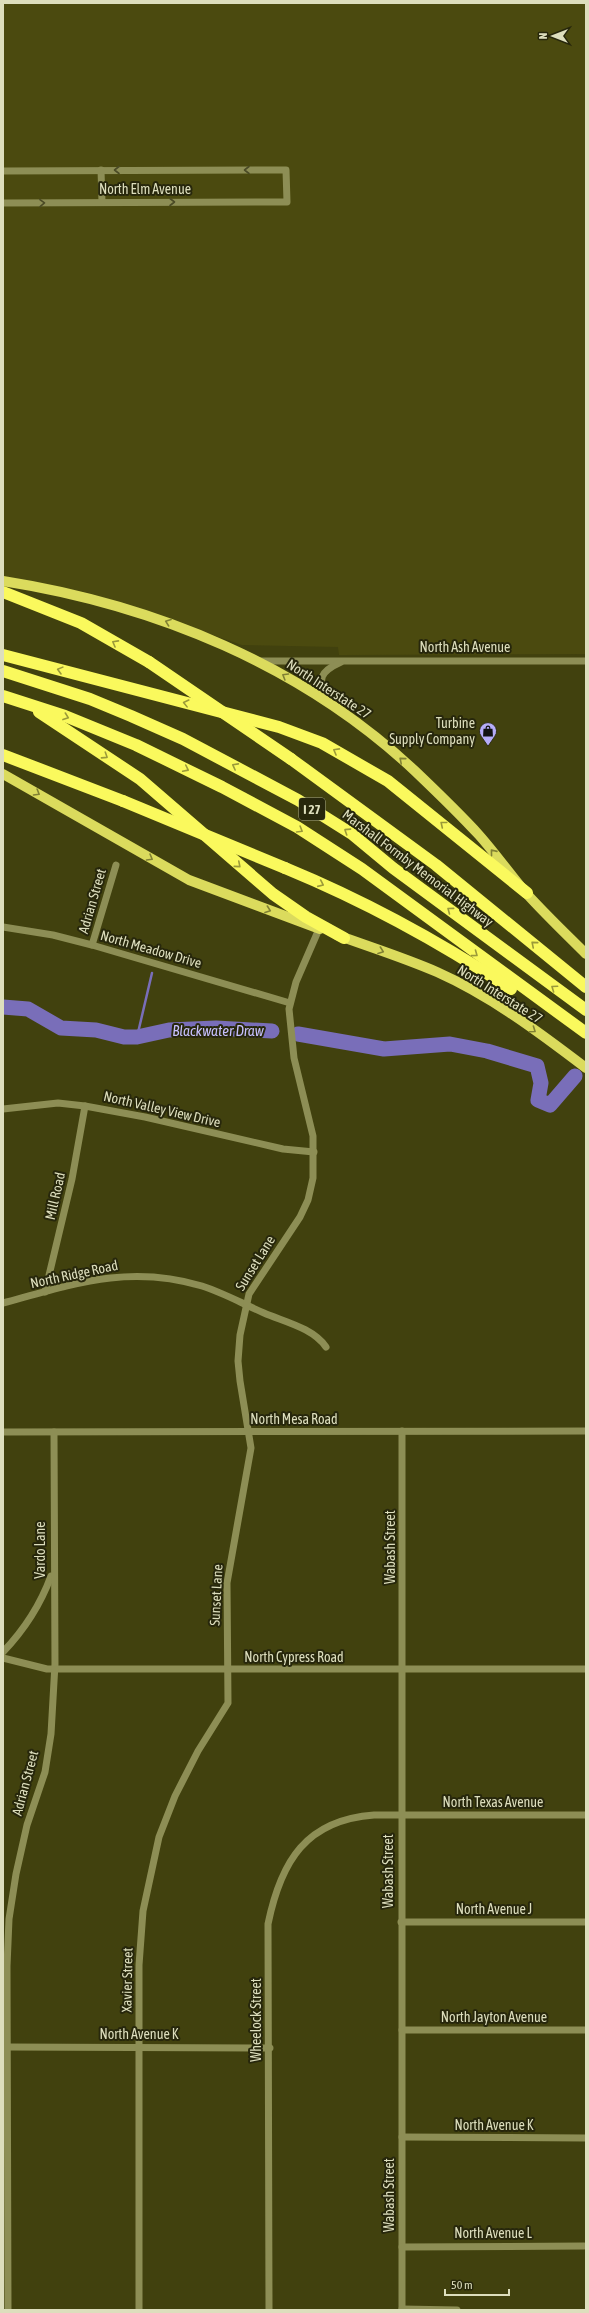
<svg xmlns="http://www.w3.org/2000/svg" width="589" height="2313" font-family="'Asap Condensed',sans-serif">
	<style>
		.built { fill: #4b4a0f }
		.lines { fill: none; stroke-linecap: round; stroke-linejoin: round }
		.stream { stroke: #796eb9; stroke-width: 2.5 }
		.river { stroke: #796eb9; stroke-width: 15 }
		.minor { stroke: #8d8e55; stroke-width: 7 }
		.major { stroke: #dbdb5d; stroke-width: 10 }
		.highway { stroke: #faf95d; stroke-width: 12 }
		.highway-bridge { stroke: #faf95d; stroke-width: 12 }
		.oneway { stroke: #4b4b26 }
		.oneway2 { stroke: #818134 }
		.oneway3 { stroke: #9b9a39 }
		.labels { text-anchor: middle; stroke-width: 4; stroke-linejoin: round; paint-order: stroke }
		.shield { fill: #27270c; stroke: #a6a788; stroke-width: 1 }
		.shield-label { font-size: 13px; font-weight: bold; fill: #dddebd }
		.street-label { font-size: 14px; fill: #dddebd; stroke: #27270c }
		.poi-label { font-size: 14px; fill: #dddebd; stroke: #27270c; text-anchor: end }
		.water-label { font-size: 15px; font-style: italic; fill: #c7c0fe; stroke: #27270c }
	</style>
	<rect width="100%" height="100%" fill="#41410e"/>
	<path class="built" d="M 3,3 L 586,3 L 586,654 L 339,655 L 338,647 L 242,645 L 89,593 L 3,576 Z"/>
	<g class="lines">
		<path class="stream" d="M 137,1037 L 152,973"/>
		<g class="river">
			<path d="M 3,1007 L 28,1009 L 61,1028 L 96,1030 L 124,1037 L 137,1037 L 169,1030 L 216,1028 L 272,1031"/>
			<path d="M 298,1034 L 384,1049 L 450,1044 L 487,1051 L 537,1066 L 541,1083 L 538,1100 L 550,1105 L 575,1076"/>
		</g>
		<g class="minor">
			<path d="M 101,170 L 102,202"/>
			<path d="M 3,171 L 286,170 L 287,202 L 3,203"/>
			<path d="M 258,661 L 586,661"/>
			<path d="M 324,700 C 319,678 319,672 341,662"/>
			<path d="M 3,927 L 53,935 L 92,945 L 290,1003"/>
			<path d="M 92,945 L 116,865"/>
			<path d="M 3,1109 L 58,1103 L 85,1106 L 145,1117 L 283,1149 L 314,1152"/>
			<path d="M 45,1292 L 72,1179 L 85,1106"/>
			<path d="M 3,1303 C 73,1284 129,1264 202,1286 C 224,1293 243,1304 264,1313 C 285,1322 313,1328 326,1347"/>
			<path d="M 402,1431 L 402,2310"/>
			<path d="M 3,1432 L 586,1431"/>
			<path d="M 3,1652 C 25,1629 40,1606 51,1576"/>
			<path d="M 3,1658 L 47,1669 L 586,1669"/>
			<path d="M 401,1922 L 586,1922"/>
			<path d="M 402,2030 L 586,2030"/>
			<path d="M 7,2047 L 270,2048"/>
			<path d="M 402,2137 L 586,2138"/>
			<path d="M 402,2247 L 584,2246"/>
			<path d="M 402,2309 L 457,2310"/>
			<path d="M 8,2310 L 7,1966 L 9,1919 L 16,1874 L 27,1825 L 45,1772 L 51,1734 L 55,1664 L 54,1432"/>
			<path d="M 139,2310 L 139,1965 L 143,1911 L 159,1837 L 175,1796 L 198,1751 L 228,1703 L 227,1583 L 251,1448 L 240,1381 L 238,1361 L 240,1335 L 249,1294 L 300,1217 L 308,1200 L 313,1178 L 313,1136 L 294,1058 L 289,1009 L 296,982 L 319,929"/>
			<path d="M 269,2310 L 268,1924 C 281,1861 306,1820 374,1815 L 586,1815"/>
		</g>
		<g class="major">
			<path d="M 3,581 C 155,605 302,665 415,771 C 437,792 459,813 479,835 C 495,853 510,874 526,893 C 545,914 566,934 586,954"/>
			<path d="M 3,774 L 189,880 L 320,929"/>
			<path d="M 337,935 C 370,947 405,958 437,972 C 491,996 540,1033 586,1068"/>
		</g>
		<g class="highway">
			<path d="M 3,592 L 81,623 L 149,662"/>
			<path d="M 3,655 L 279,727 L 322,743 L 388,781 L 527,893"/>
			<path d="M 3,671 L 90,699 L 131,716 L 183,739 L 298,800 L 352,834 L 393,868 L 586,1010"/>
			<path d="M 3,696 L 65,716 L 136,745 L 222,787 L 297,827 L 362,869 L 586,1033"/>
			<path d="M 39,712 L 140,779 L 273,894 L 306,917 L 344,938"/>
			<path d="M 3,755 L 123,801"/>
			<path d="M 291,759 L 436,865 L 586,987"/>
			<path d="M 285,868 C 365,901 440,942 511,989"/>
		</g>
		<g class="highway-bridge">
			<path d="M 149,662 L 291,759"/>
			<path d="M 123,801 L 285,868"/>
		</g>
	</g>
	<defs><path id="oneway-chevron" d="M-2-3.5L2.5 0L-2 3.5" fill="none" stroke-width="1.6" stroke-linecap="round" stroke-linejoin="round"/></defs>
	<g class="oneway">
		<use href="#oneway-chevron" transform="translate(117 170) rotate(180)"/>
		<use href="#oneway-chevron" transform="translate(247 170) rotate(180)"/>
		<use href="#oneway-chevron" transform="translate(172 202)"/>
		<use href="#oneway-chevron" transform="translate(42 203) rotate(-1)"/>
	</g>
	<g class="oneway2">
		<use href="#oneway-chevron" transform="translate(168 622) rotate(-160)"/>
		<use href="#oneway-chevron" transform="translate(285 676) rotate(-149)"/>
		<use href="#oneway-chevron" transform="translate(402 760) rotate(-139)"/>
		<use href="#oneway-chevron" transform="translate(37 793) rotate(31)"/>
		<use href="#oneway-chevron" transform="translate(493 852) rotate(-129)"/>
		<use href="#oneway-chevron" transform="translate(150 858) rotate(30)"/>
		<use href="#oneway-chevron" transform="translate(268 910) rotate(20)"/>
		<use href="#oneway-chevron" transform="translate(381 951) rotate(20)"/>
		<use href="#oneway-chevron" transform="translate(533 1030) rotate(35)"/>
	</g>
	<g class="oneway3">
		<use href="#oneway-chevron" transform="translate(115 643) rotate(-151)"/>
		<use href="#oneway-chevron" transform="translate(60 670) rotate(-165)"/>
		<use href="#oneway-chevron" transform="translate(186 703) rotate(-166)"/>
		<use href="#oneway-chevron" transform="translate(66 717) rotate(20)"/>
		<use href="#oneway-chevron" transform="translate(336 751) rotate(-151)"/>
		<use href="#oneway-chevron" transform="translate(105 756) rotate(33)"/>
		<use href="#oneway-chevron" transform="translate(235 766) rotate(-152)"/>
		<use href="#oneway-chevron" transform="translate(186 769) rotate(26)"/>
		<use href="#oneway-chevron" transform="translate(443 824) rotate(-141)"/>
		<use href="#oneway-chevron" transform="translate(300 830) rotate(31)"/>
		<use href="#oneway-chevron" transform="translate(347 831) rotate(-147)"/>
		<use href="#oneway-chevron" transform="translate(238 865) rotate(41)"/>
		<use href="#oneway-chevron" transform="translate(321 884) rotate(24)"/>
		<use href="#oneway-chevron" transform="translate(450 910) rotate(-143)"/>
		<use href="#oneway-chevron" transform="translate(534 944) rotate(-140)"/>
		<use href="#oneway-chevron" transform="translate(475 954) rotate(36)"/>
		<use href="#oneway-chevron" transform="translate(554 988) rotate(-145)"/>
	</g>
	<defs>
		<g id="shop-pin" transform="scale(0.9)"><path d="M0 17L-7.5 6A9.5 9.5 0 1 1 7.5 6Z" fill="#b5acf8" stroke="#27270c"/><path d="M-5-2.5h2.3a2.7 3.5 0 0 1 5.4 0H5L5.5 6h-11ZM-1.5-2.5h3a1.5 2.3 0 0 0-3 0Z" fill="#111"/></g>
	</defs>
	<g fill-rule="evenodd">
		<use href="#shop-pin" x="488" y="731"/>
	</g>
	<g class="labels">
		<rect class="shield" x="299" y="798" width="26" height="22" rx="3"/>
		<g class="shield-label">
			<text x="312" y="814">I 27</text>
		</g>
		<g class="street-label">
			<text x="145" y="194">North Elm Avenue</text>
			<text x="465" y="652">North Ash Avenue</text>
			<text transform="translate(329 689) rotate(33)" y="5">North Interstate 27</text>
			<text transform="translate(418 868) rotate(37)" y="5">Marshall Formby Memorial Highway</text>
			<text transform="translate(92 901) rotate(-74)" y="5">Adrian Street</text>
			<text transform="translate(151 949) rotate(16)" y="5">North Meadow Drive</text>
			<text transform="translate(500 994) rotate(32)" y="5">North Interstate 27</text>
			<text transform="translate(162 1109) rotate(13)" y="5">North Valley View Drive</text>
			<text transform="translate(55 1196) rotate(-77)" y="5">Mill Road</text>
			<text transform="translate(255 1263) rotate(-58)" y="5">Sunset Lane</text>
			<text transform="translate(74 1274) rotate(-12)" y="5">North Ridge Road</text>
			<text x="294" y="1424">North Mesa Road</text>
			<text transform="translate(390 1547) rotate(-90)" y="5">Wabash Street</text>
			<text transform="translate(40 1550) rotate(-90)" y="5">Vardo Lane</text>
			<text transform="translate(216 1595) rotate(-87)" y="5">Sunset Lane</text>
			<text x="294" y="1662">North Cypress Road</text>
			<text transform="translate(25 1783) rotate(-75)" y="5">Adrian Street</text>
			<text x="493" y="1807">North Texas Avenue</text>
			<text transform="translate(388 1871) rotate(-90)" y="5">Wabash Street</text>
			<text x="494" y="1914">North Avenue J</text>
			<text transform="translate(127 1980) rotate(-89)" y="5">Xavier Street</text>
			<text x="494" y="2022">North Jayton Avenue</text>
			<text transform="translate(256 2020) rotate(-90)" y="5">Wheelock Street</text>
			<text x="139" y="2039">North Avenue K</text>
			<text x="494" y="2130">North Avenue K</text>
			<text transform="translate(389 2195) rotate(-90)" y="5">Wabash Street</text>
			<text x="493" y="2238">North Avenue L</text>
		</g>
		<g class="poi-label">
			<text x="475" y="728">Turbine<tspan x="475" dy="16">Supply Company</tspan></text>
		</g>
		<g class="water-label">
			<text x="218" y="1036">Blackwater Draw</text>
		</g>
	</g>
	<rect width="589" height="2313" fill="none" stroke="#dddebd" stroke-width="8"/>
	<g transform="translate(553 36) rotate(270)" stroke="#27270c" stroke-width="3" paint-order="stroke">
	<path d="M0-3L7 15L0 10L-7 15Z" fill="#dddebd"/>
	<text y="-6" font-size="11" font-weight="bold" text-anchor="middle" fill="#dddebd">N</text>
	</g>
	<path d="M445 2289v6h64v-6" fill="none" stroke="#dddebd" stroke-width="2"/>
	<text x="451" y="2289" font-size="12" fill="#dddebd" stroke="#27270c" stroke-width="3" paint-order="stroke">50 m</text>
</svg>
